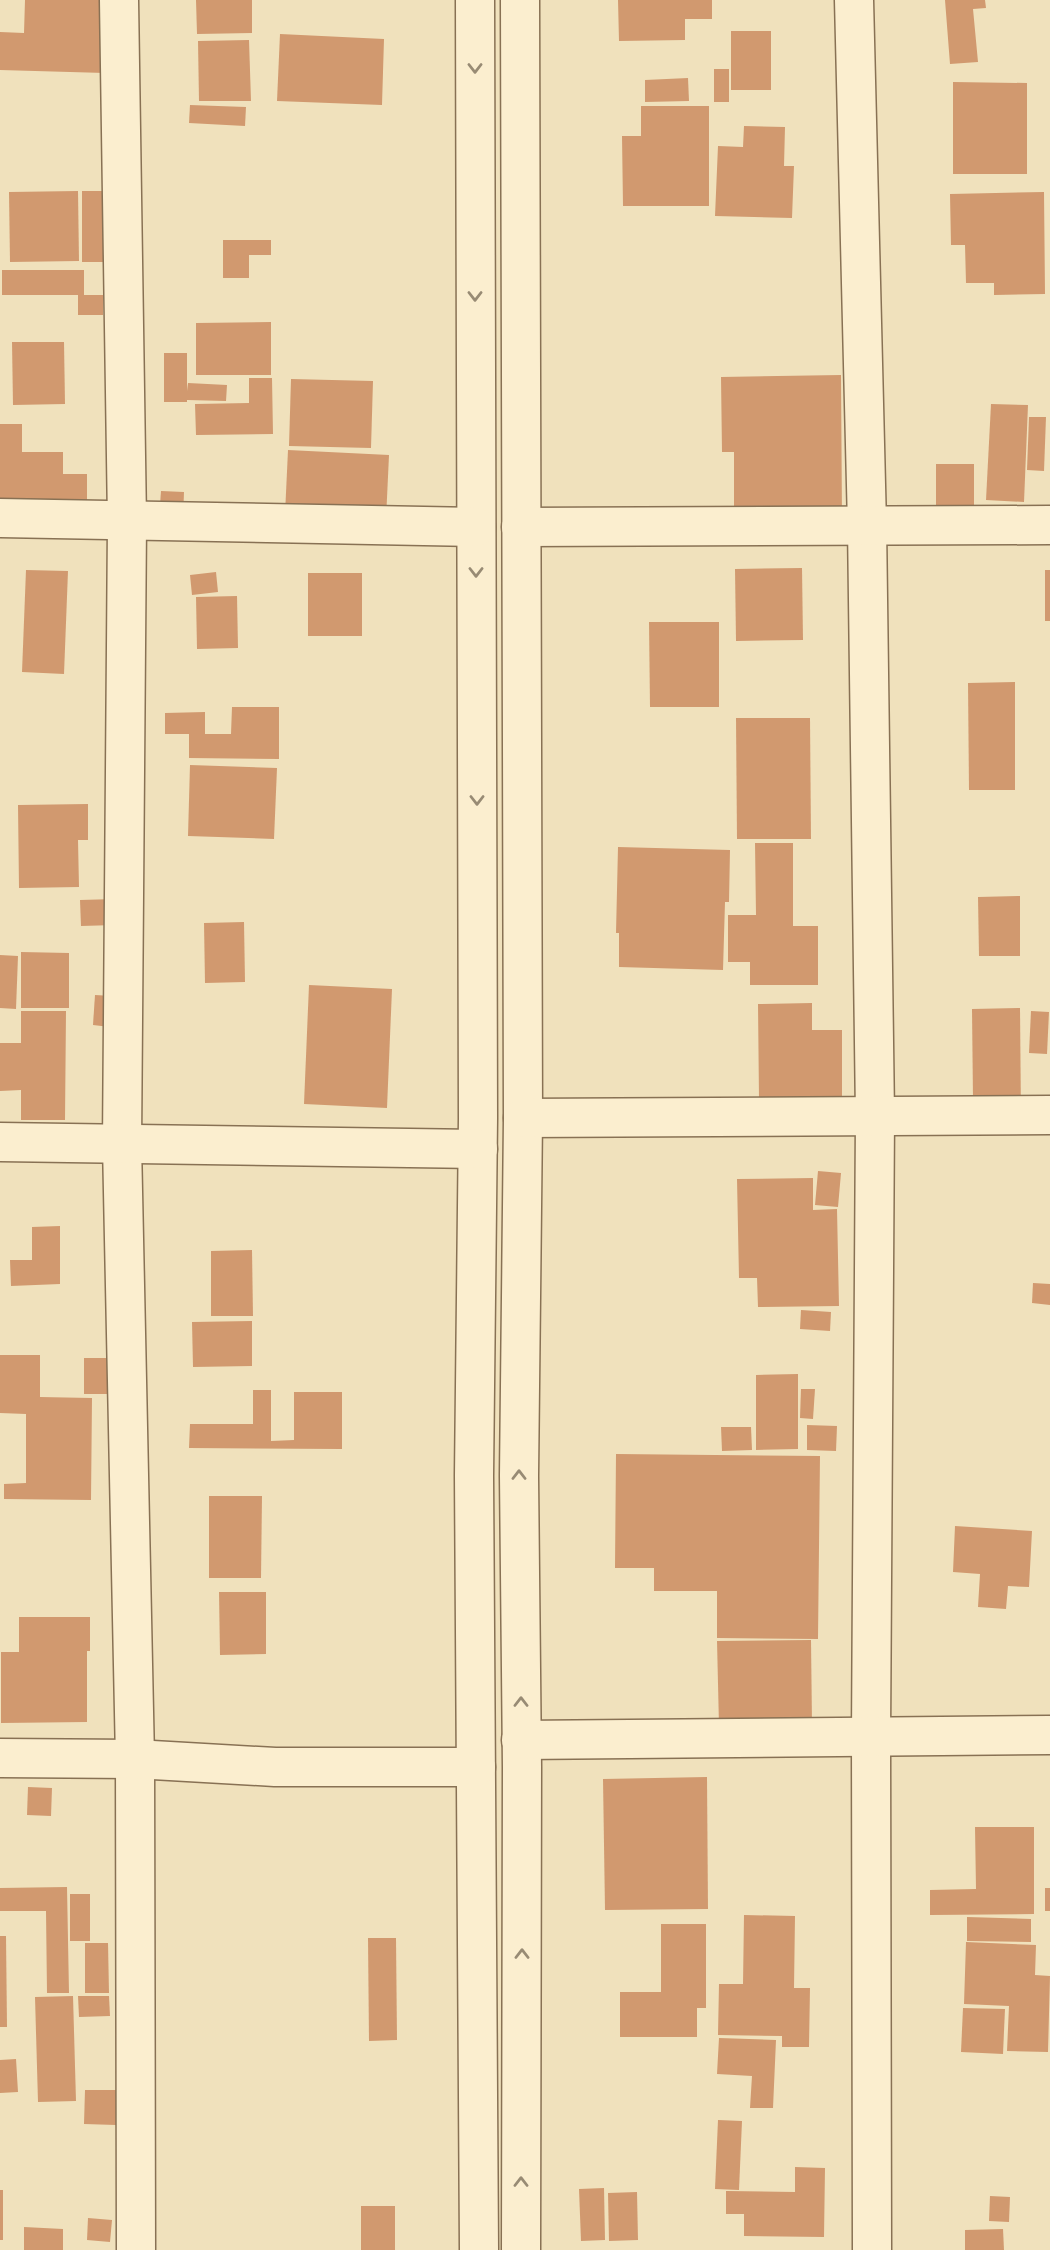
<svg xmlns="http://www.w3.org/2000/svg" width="1050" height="2250" font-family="'PT Serif',serif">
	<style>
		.building { fill: #d1996f }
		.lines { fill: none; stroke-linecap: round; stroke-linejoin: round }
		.minor-casing { stroke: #887154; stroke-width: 41 }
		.minor { stroke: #fbeecf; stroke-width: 38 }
		.oneway { stroke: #988b74 }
	</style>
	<rect width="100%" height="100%" fill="#f0e1bc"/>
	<g class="building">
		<path d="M 25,0 L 107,0 L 105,73 L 0,70 L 0,32 L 24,33 Z"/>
		<path d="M 196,0 L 252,0 L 252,33 L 197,34 Z"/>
		<path d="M 618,0 L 712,0 L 712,19 L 685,19 L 685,40 L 619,41 Z"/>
		<path d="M 945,0 L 985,0 L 986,8 L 973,9 L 978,62 L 950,64 Z"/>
		<rect x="731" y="31" width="40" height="59"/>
		<path d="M 280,34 L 384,39 L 382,105 L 277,101 Z"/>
		<path d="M 249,40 L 251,101 L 199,101 L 198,41 Z"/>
		<rect x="714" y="69" width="15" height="33"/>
		<path d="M 688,78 L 689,101 L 645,102 L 645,80 Z"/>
		<path d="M 953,82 L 1027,83 L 1027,174 L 953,174 Z"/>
		<path d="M 190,105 L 246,107 L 245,126 L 189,123 Z"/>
		<path d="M 641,106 L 709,106 L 709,206 L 623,206 L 622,136 L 641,136 Z"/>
		<path d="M 744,126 L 785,127 L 784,166 L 794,166 L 792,218 L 715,216 L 718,146 L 743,147 Z"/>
		<path d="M 78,191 L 79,261 L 10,262 L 9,192 Z"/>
		<rect x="82" y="191" width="22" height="71"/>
		<path d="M 1044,192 L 1045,294 L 994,295 L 994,283 L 966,283 L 965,245 L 951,245 L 950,194 Z"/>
		<path d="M 223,240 L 271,240 L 271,255 L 249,255 L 249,278 L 223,278 Z"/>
		<path d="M 2,270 L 84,270 L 84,295 L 103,295 L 103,315 L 78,315 L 78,295 L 2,295 Z"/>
		<path d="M 271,322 L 271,375 L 196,375 L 196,323 Z"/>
		<path d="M 12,342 L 64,342 L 65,404 L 13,405 Z"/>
		<path d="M 164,353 L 187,353 L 187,391 L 188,383 L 227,385 L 226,401 L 187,400 L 187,402 L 164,402 Z"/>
		<path d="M 841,375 L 842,521 L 734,522 L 734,452 L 722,452 L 721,377 Z"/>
		<path d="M 249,378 L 272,378 L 273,434 L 196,435 L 195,404 L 249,403 Z"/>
		<path d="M 291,379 L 373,381 L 371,448 L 289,446 Z"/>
		<path d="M 991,404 L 1028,405 L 1024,502 L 986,500 Z"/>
		<path d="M 1029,417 L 1046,417 L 1044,471 L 1027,470 Z"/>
		<path d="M 0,424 L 22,424 L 22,452 L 63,452 L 63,474 L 87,474 L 87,513 L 0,512 Z"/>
		<path d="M 288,450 L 389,455 L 386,519 L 285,514 Z"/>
		<rect x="936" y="464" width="38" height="49"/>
		<path d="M 161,491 L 184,492 L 183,520 L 159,519 Z"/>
		<path d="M 802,568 L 803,640 L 736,641 L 735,569 Z"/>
		<path d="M 26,570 L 68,571 L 64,674 L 22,672 Z"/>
		<rect x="1045" y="570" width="5" height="51"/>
		<path d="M 216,572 L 218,592 L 192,595 L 190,575 Z"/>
		<rect x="308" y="573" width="54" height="63"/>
		<path d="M 237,596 L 238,648 L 197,649 L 196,597 Z"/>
		<path d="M 649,622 L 719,622 L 719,707 L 650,707 Z"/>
		<path d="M 1015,682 L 1015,790 L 969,790 L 968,683 Z"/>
		<path d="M 232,707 L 279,707 L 279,759 L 189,758 L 189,734 L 165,734 L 165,713 L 205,712 L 205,734 L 231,734 Z"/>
		<path d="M 736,718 L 810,718 L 811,839 L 737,839 Z"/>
		<path d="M 190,765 L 277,768 L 274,839 L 188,836 Z"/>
		<path d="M 88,804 L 88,840 L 78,840 L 79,887 L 19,888 L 18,805 Z"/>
		<path d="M 755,843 L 793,843 L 793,926 L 818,926 L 818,985 L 750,985 L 750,962 L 728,962 L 728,915 L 756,915 Z"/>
		<path d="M 618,847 L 730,850 L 729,902 L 725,902 L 723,970 L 619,967 L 619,933 L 616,933 Z"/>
		<path d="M 1020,896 L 1020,956 L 979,956 L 978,897 Z"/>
		<path d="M 115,899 L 115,925 L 81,926 L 80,900 Z"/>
		<path d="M 244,922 L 245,982 L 205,983 L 204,923 Z"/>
		<path d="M 21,952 L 69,953 L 69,1008 L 21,1008 Z"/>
		<path d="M 0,955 L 18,956 L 16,1009 L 0,1008 Z"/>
		<path d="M 309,985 L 392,989 L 387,1108 L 304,1104 Z"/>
		<path d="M 95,995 L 112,996 L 110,1027 L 93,1025 Z"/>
		<path d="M 812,1003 L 812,1030 L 842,1030 L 842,1099 L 759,1099 L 758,1004 Z"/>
		<path d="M 1020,1008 L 1021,1118 L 973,1099 L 972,1009 Z"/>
		<path d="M 21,1011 L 66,1011 L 65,1120 L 21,1120 L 21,1090 L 0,1091 L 0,1043 L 21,1043 Z"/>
		<path d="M 1031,1011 L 1049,1012 L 1047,1054 L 1029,1053 Z"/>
		<path d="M 818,1171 L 841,1173 L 838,1207 L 815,1205 Z"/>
		<path d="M 813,1178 L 813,1210 L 837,1209 L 839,1306 L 758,1307 L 757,1278 L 739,1278 L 737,1179 Z"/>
		<path d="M 60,1226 L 60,1284 L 11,1286 L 10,1260 L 32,1260 L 32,1227 Z"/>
		<path d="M 252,1250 L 253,1316 L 211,1316 L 211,1251 Z"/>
		<path d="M 1033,1283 L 1050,1284 L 1050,1305 L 1032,1303 Z"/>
		<path d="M 801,1310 L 831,1312 L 830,1331 L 800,1329 Z"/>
		<path d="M 252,1321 L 252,1366 L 193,1367 L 192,1322 Z"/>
		<path d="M 0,1355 L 40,1355 L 40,1397 L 92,1398 L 91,1500 L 4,1499 L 4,1484 L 26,1483 L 26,1414 L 0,1413 Z"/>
		<rect x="84" y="1358" width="25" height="36"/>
		<path d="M 798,1374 L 798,1449 L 756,1450 L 756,1375 Z"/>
		<path d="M 801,1389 L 815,1389 L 813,1419 L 800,1418 Z"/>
		<path d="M 253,1390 L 271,1390 L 271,1441 L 294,1440 L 294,1392 L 342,1392 L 342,1449 L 189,1448 L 190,1424 L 253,1424 Z"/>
		<path d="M 807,1425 L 837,1426 L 836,1451 L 807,1450 Z"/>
		<path d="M 721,1427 L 751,1427 L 752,1450 L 722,1451 Z"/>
		<path d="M 616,1454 L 820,1456 L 818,1639 L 717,1638 L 717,1591 L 654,1591 L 654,1568 L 615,1568 Z"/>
		<path d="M 209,1496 L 262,1496 L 261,1578 L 209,1578 Z"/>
		<path d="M 955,1526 L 1032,1531 L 1029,1587 L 1008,1586 L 1006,1609 L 978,1607 L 980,1574 L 953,1572 Z"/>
		<path d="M 219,1592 L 266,1592 L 266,1654 L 220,1655 Z"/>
		<path d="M 19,1617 L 90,1617 L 90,1651 L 87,1651 L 87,1722 L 1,1723 L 1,1652 L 19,1652 Z"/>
		<path d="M 811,1640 L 812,1724 L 719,1726 L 717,1641 Z"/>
		<path d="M 707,1777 L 708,1909 L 605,1910 L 603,1779 Z"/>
		<path d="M 28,1787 L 52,1788 L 51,1816 L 27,1815 Z"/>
		<path d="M 975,1827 L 1034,1827 L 1034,1914 L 930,1915 L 930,1890 L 976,1889 Z"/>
		<path d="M 67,1887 L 69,1993 L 47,1993 L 46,1911 L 0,1911 L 0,1888 Z"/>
		<rect x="1045" y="1888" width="5" height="23"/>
		<rect x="70" y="1894" width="20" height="47"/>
		<path d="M 744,1915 L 795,1916 L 794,1988 L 810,1988 L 809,2047 L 782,2047 L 782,2036 L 718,2035 L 719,1984 L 743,1984 Z"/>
		<path d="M 967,1917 L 1031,1919 L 1031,1942 L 967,1941 Z"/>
		<path d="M 661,1924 L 706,1924 L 706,2008 L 697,2008 L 697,2037 L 620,2037 L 620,1992 L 661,1992 Z"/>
		<path d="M 0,1936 L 6,1936 L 7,2027 L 0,2027 Z"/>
		<path d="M 368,1938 L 396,1938 L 397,2040 L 369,2041 Z"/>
		<path d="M 966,1942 L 1036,1945 L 1035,1975 L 1050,1976 L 1048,2052 L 1007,2051 L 1009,2006 L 964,2004 Z"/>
		<path d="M 85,1943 L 108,1943 L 109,1993 L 85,1993 Z"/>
		<path d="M 73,1996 L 76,2101 L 38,2102 L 35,1997 Z"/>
		<path d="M 78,1996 L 109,1996 L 110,2016 L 79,2017 Z"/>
		<path d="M 963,2008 L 1005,2009 L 1003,2054 L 961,2052 Z"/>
		<path d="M 719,2038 L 776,2040 L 773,2108 L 750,2108 L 752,2076 L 717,2074 Z"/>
		<path d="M 16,2059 L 18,2092 L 0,2093 L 0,2060 Z"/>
		<path d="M 85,2090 L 116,2090 L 116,2125 L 84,2124 Z"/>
		<path d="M 718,2120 L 742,2121 L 739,2190 L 715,2189 Z"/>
		<path d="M 795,2167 L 825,2168 L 824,2237 L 744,2236 L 744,2214 L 726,2214 L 726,2191 L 795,2192 Z"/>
		<path d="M 604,2188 L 605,2240 L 581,2241 L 579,2189 Z"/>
		<rect x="0" y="2190" width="3" height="50"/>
		<path d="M 637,2192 L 638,2240 L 609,2241 L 608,2193 Z"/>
		<path d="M 990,2196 L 1010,2197 L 1009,2222 L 989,2221 Z"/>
		<rect x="361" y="2206" width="34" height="44"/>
		<path d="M 88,2218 L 112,2220 L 110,2242 L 87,2240 Z"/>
		<path d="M 24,2227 L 63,2229 L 63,2250 L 24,2250 Z"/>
		<path d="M 1003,2229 L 1004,2250 L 965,2250 L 965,2230 Z"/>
	</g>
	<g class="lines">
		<g class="minor-casing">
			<g id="minor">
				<path d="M 119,0 L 127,522 L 122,1144 L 135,1759 L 136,2250"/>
				<path d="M 475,0 L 478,1118 L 474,1476 L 479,2250"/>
				<path d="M 520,0 L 523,1118 L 519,1476 L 522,1767 L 521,2250"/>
				<path d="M 854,0 L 867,525 L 875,1116 L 871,1736 L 872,2250"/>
				<path d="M 0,518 L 476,527"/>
				<path d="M 521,527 L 1050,525"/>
				<path d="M 523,1118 L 1050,1115"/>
				<path d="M 0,1142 L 478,1149"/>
				<path d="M 521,1740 L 1050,1735"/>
				<path d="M 0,1758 L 135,1759 L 275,1767 L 476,1767"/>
			</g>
		</g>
		<use href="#minor" class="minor"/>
	</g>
	<defs><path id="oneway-chevron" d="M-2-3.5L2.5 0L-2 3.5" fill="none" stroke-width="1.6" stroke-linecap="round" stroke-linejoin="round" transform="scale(1.75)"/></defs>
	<g class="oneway">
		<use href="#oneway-chevron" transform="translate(475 68) rotate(90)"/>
		<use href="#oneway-chevron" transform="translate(475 296) rotate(90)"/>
		<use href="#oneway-chevron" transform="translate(476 572) rotate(90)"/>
		<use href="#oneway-chevron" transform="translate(477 800) rotate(90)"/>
		<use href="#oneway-chevron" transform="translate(519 1475) rotate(-90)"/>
		<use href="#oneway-chevron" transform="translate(521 1702) rotate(-90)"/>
		<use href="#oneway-chevron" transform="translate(522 1954) rotate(-90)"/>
		<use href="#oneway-chevron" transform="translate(521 2182) rotate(-90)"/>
	</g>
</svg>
